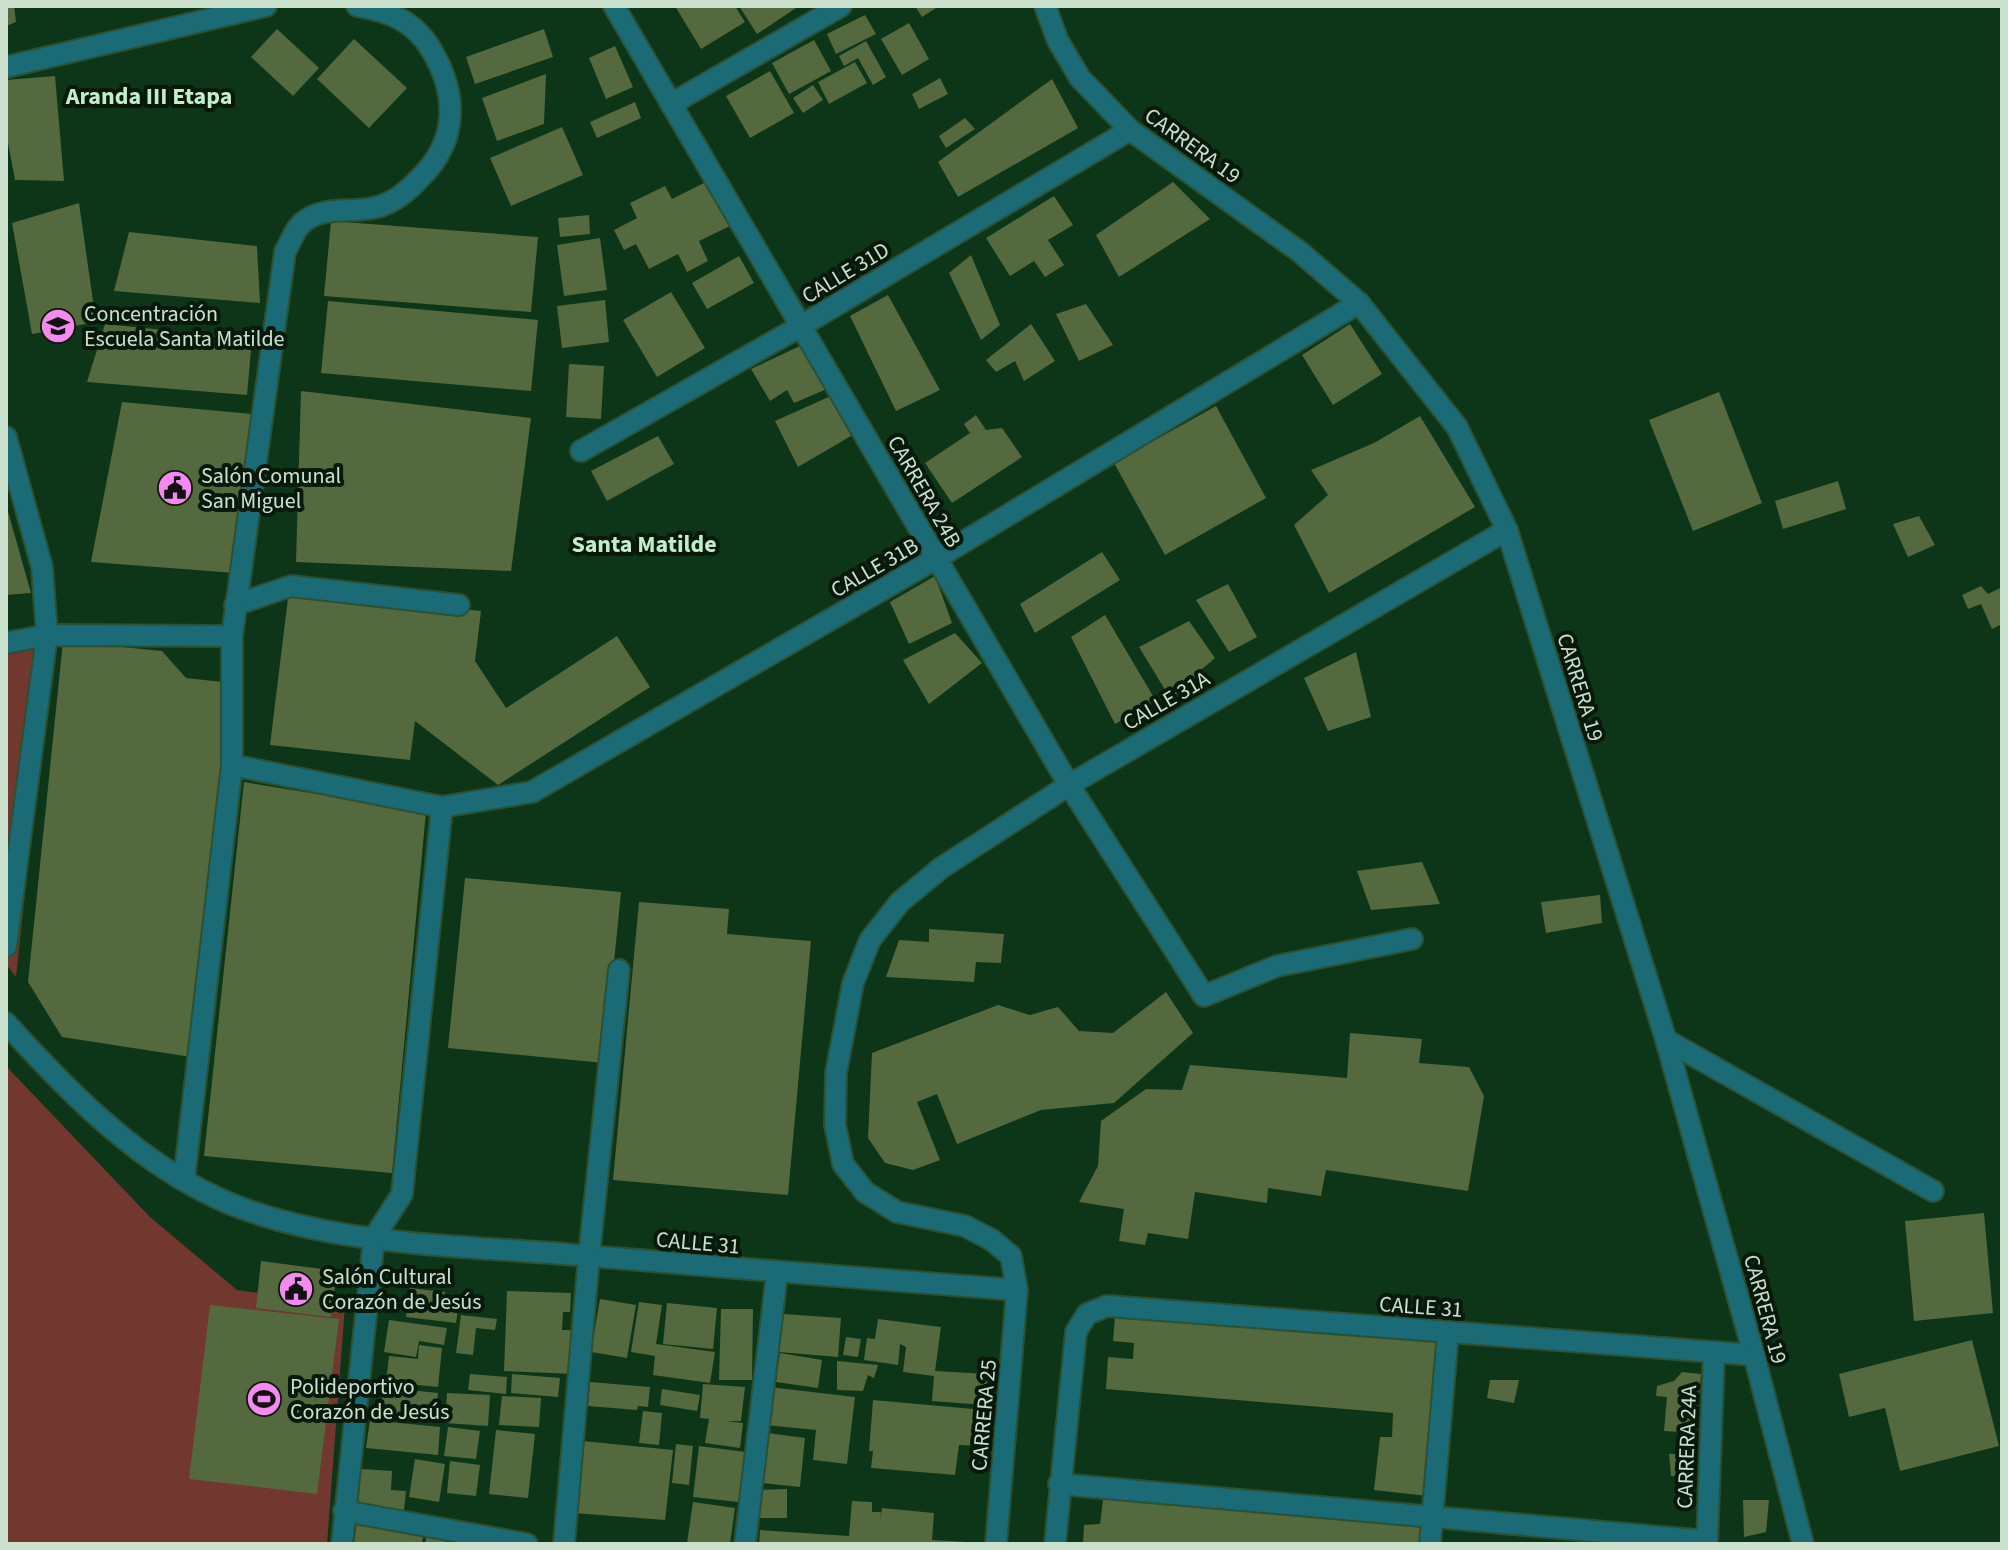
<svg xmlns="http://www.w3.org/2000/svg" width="2008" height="1550" font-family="'Source Sans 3',sans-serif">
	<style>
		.grass { fill: #72372f }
		.building { fill: #54693d }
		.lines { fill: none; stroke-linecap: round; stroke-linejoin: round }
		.minor-casing { stroke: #2b5134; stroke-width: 24 }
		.minor { stroke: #1a6b76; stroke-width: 20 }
		.labels { text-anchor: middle; stroke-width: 8; stroke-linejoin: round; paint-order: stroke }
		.street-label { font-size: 22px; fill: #cbe1ce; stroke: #08190c }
		.poi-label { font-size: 22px; fill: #cbe1ce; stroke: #08190c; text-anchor: start }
		.neighbourhood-label { font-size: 24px; font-weight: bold; fill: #c1eec8; stroke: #08190c }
	</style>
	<rect width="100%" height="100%" fill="#0c3617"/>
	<g class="grass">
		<path d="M 54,623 L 16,977 L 6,964 L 6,635 Z"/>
		<path d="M 6,1066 L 150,1217 L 237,1290 L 345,1305 L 327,1544 L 6,1544 Z"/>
	</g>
	<g class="building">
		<path d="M 6,6 L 14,6 L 16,22 L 6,26 Z"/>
		<path d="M 675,6 L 735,6 L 745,22 L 701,49 Z"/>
		<path d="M 739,6 L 799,6 L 757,34 Z"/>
		<path d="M 915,6 L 939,6 L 922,17 Z"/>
		<path d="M 865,15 L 876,34 L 836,54 L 827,34 Z"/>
		<path d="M 909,23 L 929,59 L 902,75 L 881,39 Z"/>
		<path d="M 277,29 L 319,68 L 293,96 L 251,57 Z"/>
		<path d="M 544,29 L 553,57 L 475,84 L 466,57 Z"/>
		<path d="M 354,39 L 407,88 L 369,128 L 317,79 Z"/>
		<path d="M 814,40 L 831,71 L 789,94 L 772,63 Z"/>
		<path d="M 866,41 L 886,77 L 873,85 L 858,58 L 844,66 L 839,56 Z"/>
		<path d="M 615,46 L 633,87 L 606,99 L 589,58 Z"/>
		<path d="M 855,62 L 867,83 L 829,104 L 818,82 Z"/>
		<path d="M 770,71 L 794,113 L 750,138 L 726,96 Z"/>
		<path d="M 546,74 L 544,124 L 497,141 L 482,98 Z"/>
		<path d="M 55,76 L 64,181 L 15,180 L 6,132 L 6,80 Z"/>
		<path d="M 940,78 L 948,94 L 919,109 L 912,94 Z"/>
		<path d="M 1052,79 L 1078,128 L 958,197 L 938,162 Z"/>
		<path d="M 813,85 L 823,100 L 803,113 L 793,98 Z"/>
		<path d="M 635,102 L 641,118 L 597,138 L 590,122 Z"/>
		<path d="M 965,118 L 975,129 L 946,148 L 939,136 Z"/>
		<path d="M 562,127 L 583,175 L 511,206 L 490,158 Z"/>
		<path d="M 708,181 L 730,226 L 699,241 L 708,261 L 687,272 L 678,254 L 649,269 L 636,244 L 624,250 L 614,230 L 637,218 L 630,203 L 665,186 L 672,199 Z"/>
		<path d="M 1173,182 L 1210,219 L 1119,277 L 1096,235 Z"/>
		<path d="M 1054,196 L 1073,225 L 1048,240 L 1064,265 L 1045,277 L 1034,261 L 1010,276 L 986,238 Z"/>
		<path d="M 79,203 L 96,322 L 32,334 L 12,223 Z"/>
		<path d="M 589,215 L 590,234 L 560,237 L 558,218 Z"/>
		<path d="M 331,221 L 538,237 L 531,312 L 324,296 Z"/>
		<path d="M 129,232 L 257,246 L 260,303 L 114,291 Z"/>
		<path d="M 600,238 L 607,290 L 564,296 L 557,245 Z"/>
		<path d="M 971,255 L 1000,325 L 981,340 L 949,273 Z"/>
		<path d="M 739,256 L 754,283 L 707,309 L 692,283 Z"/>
		<path d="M 671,292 L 705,348 L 657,377 L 623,320 Z"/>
		<path d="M 888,295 L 940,390 L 896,411 L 850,316 Z"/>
		<path d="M 605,300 L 609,342 L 562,348 L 557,306 Z"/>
		<path d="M 328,301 L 538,320 L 531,391 L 321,373 Z"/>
		<path d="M 1086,304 L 1113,345 L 1079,361 L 1056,314 Z"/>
		<path d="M 105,324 L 252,339 L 247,395 L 87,382 Z"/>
		<path d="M 1031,324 L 1055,361 L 1024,381 L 1015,361 L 996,372 L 986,360 Z"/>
		<path d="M 1350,324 L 1382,374 L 1333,405 L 1302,355 Z"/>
		<path d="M 800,346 L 827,389 L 794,403 L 787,390 L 770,401 L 751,369 Z"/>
		<path d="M 569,364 L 604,366 L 601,419 L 566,417 Z"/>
		<path d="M 301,391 L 531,418 L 511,571 L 296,562 Z"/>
		<path d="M 1719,392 L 1762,503 L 1693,531 L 1649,420 Z"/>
		<path d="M 833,395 L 851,436 L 798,467 L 775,421 Z"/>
		<path d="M 122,402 L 252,414 L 235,573 L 91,562 Z"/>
		<path d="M 1216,406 L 1266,498 L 1165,555 L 1114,463 Z"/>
		<path d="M 976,415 L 986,430 L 1002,428 L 1022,457 L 952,503 L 925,463 L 970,433 L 964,424 Z"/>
		<path d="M 1420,416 L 1475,507 L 1329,593 L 1294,525 L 1328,495 L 1311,470 L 1374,443 Z"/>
		<path d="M 658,436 L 674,464 L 607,501 L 591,471 Z"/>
		<path d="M 1838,481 L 1846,509 L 1783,529 L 1775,501 Z"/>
		<path d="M 7,508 L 31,593 L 6,595 Z"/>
		<path d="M 1919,516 L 1935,545 L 1908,557 L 1893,524 Z"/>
		<path d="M 1102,552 L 1120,580 L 1035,633 L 1020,604 Z"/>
		<path d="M 935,576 L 952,623 L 909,644 L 890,602 Z"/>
		<path d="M 1228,584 L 1257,637 L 1229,652 L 1196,600 Z"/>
		<path d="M 1981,586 L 1988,594 L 2002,587 L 2002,624 L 1992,629 L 1981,604 L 1968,609 L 1962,595 Z"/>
		<path d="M 289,590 L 481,611 L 475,661 L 506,708 L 617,636 L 650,687 L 498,785 L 415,721 L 410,760 L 270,745 Z"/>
		<path d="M 1105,615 L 1156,701 L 1115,724 L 1071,637 Z"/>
		<path d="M 1189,621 L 1215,658 L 1201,670 L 1205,675 L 1170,698 L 1139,647 Z"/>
		<path d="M 955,633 L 982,663 L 929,704 L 903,660 Z"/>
		<path d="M 63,641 L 162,651 L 186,678 L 232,683 L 191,1057 L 62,1037 L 28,982 Z"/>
		<path d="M 1356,652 L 1371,717 L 1328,731 L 1304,678 Z"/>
		<path d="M 244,782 L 426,812 L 392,1173 L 204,1156 Z"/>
		<path d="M 1422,862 L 1440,904 L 1371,910 L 1357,871 Z"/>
		<path d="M 465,878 L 621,892 L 604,1063 L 448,1048 Z"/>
		<path d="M 1600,895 L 1602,923 L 1546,933 L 1541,902 Z"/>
		<path d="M 639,902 L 729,909 L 727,934 L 811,941 L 788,1195 L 613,1180 Z"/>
		<path d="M 929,929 L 1004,934 L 1001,963 L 976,962 L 974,982 L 886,977 L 899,940 L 929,942 Z"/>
		<path d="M 1166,992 L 1193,1033 L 1114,1103 L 1041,1110 L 957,1144 L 937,1094 L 917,1102 L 940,1160 L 913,1170 L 885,1163 L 868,1138 L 872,1053 L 998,1005 L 1030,1015 L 1058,1007 L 1079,1031 L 1113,1033 Z"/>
		<path d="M 1350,1033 L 1422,1039 L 1419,1063 L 1469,1067 L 1484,1096 L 1468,1191 L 1326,1170 L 1321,1196 L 1268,1188 L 1267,1203 L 1195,1192 L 1188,1239 L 1148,1233 L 1145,1245 L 1119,1241 L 1124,1209 L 1079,1202 L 1098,1166 L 1101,1121 L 1146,1089 L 1182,1090 L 1190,1065 L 1347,1078 Z"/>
		<path d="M 1984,1213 L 1993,1313 L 1914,1321 L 1905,1221 Z"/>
		<path d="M 261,1261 L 337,1271 L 331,1317 L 256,1308 Z"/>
		<path d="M 410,1288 L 445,1292 L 444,1307 L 458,1309 L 456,1323 L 406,1317 Z"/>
		<path d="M 507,1291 L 571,1293 L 570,1312 L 563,1312 L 562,1330 L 577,1330 L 575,1374 L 504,1371 Z"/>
		<path d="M 600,1299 L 636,1305 L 627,1358 L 591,1352 Z"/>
		<path d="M 639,1302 L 662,1305 L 656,1344 L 715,1352 L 710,1383 L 653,1375 L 655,1356 L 631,1352 Z"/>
		<path d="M 667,1303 L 717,1308 L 713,1349 L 663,1344 Z"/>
		<path d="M 210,1305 L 339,1319 L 317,1494 L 189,1479 Z"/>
		<path d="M 721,1309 L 753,1309 L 752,1380 L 719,1380 Z"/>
		<path d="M 783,1314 L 841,1318 L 838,1357 L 779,1352 Z"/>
		<path d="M 461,1315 L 497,1319 L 495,1330 L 476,1328 L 473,1355 L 456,1353 Z"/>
		<path d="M 1115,1316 L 1439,1333 L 1428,1496 L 1374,1490 L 1380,1437 L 1392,1437 L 1393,1413 L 1106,1389 L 1108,1357 L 1133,1359 L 1134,1343 L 1113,1341 Z"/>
		<path d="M 878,1319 L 941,1327 L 935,1371 L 988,1374 L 984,1405 L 932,1401 L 934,1376 L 903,1372 L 906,1347 L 900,1344 L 898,1365 L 864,1360 L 867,1338 L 875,1339 Z"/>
		<path d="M 389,1320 L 447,1328 L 444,1345 L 419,1341 L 416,1357 L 384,1352 Z"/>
		<path d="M 846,1337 L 861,1339 L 858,1357 L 843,1355 Z"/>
		<path d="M 1972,1340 L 1999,1446 L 1900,1471 L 1885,1408 L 1849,1417 L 1839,1374 Z"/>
		<path d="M 419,1345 L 442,1348 L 438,1387 L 386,1382 L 389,1356 L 418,1359 Z"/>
		<path d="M 780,1353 L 822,1360 L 818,1388 L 776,1382 Z"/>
		<path d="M 837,1361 L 878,1365 L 874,1378 L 868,1375 L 863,1391 L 837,1390 Z"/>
		<path d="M 1682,1372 L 1701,1374 L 1696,1433 L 1664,1431 L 1667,1397 L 1656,1396 L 1657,1386 L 1674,1381 Z"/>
		<path d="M 470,1374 L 507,1377 L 506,1394 L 468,1390 Z"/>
		<path d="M 512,1374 L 560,1378 L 558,1397 L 511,1393 Z"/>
		<path d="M 1490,1380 L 1519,1380 L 1514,1403 L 1487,1398 Z"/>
		<path d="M 590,1382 L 650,1387 L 648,1407 L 638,1406 L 637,1410 L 588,1406 Z"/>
		<path d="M 703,1384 L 745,1387 L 741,1421 L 727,1421 L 743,1423 L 740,1448 L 705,1443 L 709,1419 L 700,1418 Z"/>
		<path d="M 383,1387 L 438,1393 L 435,1422 L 380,1416 Z"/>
		<path d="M 769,1387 L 855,1397 L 847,1464 L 813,1460 L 816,1430 L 765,1425 Z"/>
		<path d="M 662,1389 L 700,1395 L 697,1411 L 660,1405 Z"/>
		<path d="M 447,1393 L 490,1395 L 488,1426 L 445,1423 Z"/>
		<path d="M 502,1396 L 541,1398 L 539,1427 L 499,1425 Z"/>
		<path d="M 873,1400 L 984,1410 L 981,1446 L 959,1445 L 955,1475 L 871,1468 L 873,1451 L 869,1451 Z"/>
		<path d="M 643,1411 L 662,1413 L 659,1445 L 639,1443 Z"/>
		<path d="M 370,1420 L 440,1427 L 438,1455 L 366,1448 Z"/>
		<path d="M 448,1427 L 480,1431 L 476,1459 L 444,1456 Z"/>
		<path d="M 496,1430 L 535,1434 L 528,1498 L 489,1494 Z"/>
		<path d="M 767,1433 L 805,1438 L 800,1487 L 762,1483 Z"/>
		<path d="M 583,1441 L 673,1450 L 665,1520 L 574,1513 Z"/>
		<path d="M 676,1444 L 693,1446 L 689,1485 L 672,1483 Z"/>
		<path d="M 699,1446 L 754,1453 L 747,1503 L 693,1497 Z"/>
		<path d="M 1669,1454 L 1694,1454 L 1690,1478 L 1671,1476 Z"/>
		<path d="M 415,1459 L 445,1464 L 439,1502 L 409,1497 Z"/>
		<path d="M 450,1461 L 480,1465 L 476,1496 L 447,1493 Z"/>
		<path d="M 361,1469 L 392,1471 L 391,1490 L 406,1491 L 404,1510 L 358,1507 Z"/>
		<path d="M 787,1489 L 787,1518 L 757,1518 L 758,1490 Z"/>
		<path d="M 1104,1492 L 1423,1517 L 1422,1544 L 1083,1544 L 1084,1525 L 1100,1524 Z"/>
		<path d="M 1743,1500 L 1769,1500 L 1766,1532 L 1744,1537 Z"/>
		<path d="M 852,1501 L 872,1502 L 872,1512 L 881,1512 L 880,1523 L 882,1508 L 934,1513 L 932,1540 L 967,1542 L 967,1544 L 759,1544 L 760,1530 L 849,1536 Z"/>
		<path d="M 693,1502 L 735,1508 L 730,1544 L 687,1543 Z"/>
		<path d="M 358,1513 L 425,1521 L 422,1544 L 354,1544 Z"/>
		<path d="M 429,1524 L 449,1527 L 446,1544 L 425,1544 Z"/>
	</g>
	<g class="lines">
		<g class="minor-casing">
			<g id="minor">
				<path d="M 614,6 L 1069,785 L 1204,996 L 1277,966 L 1412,939"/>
				<path d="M 1045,6 L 1058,41 L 1080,78 L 1130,130 L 1300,252 L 1359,303 L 1457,427 L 1507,530 L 1666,1040 L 1754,1355 L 1803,1544"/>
				<path d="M 6,67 L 266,6"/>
				<path d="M 671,104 L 841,6"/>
				<path d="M 6,437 L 42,567 L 47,635 L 6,946"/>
				<path d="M 581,451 L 801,326 L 1130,130"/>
				<path d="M 235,605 L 291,586 L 459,605"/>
				<path d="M 6,643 L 47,635 L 232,636"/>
				<path d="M 232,765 L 442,807 L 532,792 L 937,558 L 1359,303"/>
				<path d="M 6,1023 C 63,1086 127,1152 203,1191 C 306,1245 450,1245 565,1254 C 716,1266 866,1279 1017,1290"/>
				<path d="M 1666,1040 L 1933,1191"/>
				<path d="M 184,1180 L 232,765 L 232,636 L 285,252 C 292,239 296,225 309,218 C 330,206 357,214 381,206 C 396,201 409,190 420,178 C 458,141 458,95 432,51 C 414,20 390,12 357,6"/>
				<path d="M 1059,1484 L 1707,1541"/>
				<path d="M 344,1511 L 527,1544"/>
				<path d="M 342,1544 L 374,1238 L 402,1194 L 442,807"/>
				<path d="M 564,1544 L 589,1256 L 619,970"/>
				<path d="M 745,1544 L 777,1273"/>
				<path d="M 996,1544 L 1017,1290 L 1011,1256 L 992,1240 L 965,1226 L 897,1212 L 865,1192 L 843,1164 L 835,1125 L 836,1073 L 853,983 L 870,940 L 900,902 L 941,868 L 1069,785 L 1507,530"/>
				<path d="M 1055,1544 L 1076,1332 L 1087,1314 L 1107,1306 L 1754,1355"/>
				<path d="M 1430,1544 L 1448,1333"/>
				<path d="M 1707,1544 L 1714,1352"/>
			</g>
		</g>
		<use href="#minor" class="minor"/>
	</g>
	<defs>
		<g id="school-disc" transform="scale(1.8)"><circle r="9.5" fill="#f589ef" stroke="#08190c"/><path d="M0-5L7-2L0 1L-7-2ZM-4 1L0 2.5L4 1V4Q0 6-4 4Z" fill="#111"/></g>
		<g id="civic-disc" transform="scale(1.8)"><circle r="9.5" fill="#f589ef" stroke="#08190c"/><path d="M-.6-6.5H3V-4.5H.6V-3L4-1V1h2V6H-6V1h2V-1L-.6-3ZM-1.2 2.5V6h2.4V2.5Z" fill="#111"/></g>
		<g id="stadium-disc" transform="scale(1.8)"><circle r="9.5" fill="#f589ef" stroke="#08190c"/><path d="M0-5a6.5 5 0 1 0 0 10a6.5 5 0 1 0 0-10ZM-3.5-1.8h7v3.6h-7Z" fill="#111"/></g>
	</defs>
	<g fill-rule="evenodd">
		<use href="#school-disc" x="58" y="326"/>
		<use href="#civic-disc" x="175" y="488"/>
		<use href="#civic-disc" x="296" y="1289"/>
		<use href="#stadium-disc" x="264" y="1399"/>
	</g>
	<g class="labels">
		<g class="street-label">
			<text transform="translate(1193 145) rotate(36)" y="8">CARRERA 19</text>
			<text transform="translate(845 272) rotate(-31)" y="8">CALLE 31D</text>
			<text transform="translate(925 491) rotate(60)" y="8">CARRERA 24B</text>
			<text transform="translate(874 567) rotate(-30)" y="8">CALLE 31B</text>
			<text transform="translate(1581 687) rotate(73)" y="8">CARRERA 19</text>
			<text transform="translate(1166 700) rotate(-30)" y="8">CALLE 31A</text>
			<text transform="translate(698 1242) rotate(5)" y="8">CALLE 31</text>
			<text transform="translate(1421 1306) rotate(4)" y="8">CALLE 31</text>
			<text transform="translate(1766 1309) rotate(75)" y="8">CARRERA 19</text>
			<text transform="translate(983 1415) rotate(-85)" y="8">CARRERA 25</text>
			<text transform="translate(1686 1447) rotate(-88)" y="8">CARRERA 24A</text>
		</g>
		<g class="poi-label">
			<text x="84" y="321">Concentración<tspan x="84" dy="25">Escuela Santa Matilde</tspan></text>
			<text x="201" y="483">Salón Comunal<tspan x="201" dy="25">San Miguel</tspan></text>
			<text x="322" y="1284">Salón Cultural<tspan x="322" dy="25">Corazón de Jesús</tspan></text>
			<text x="290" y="1394">Polideportivo<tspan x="290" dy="25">Corazón de Jesús</tspan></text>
		</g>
		<g class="neighbourhood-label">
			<text x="149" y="104">Aranda III Etapa</text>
			<text x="644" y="552">Santa Matilde</text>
		</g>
	</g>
	<rect width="2008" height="1550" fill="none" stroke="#cbe1ce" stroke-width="16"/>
</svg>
